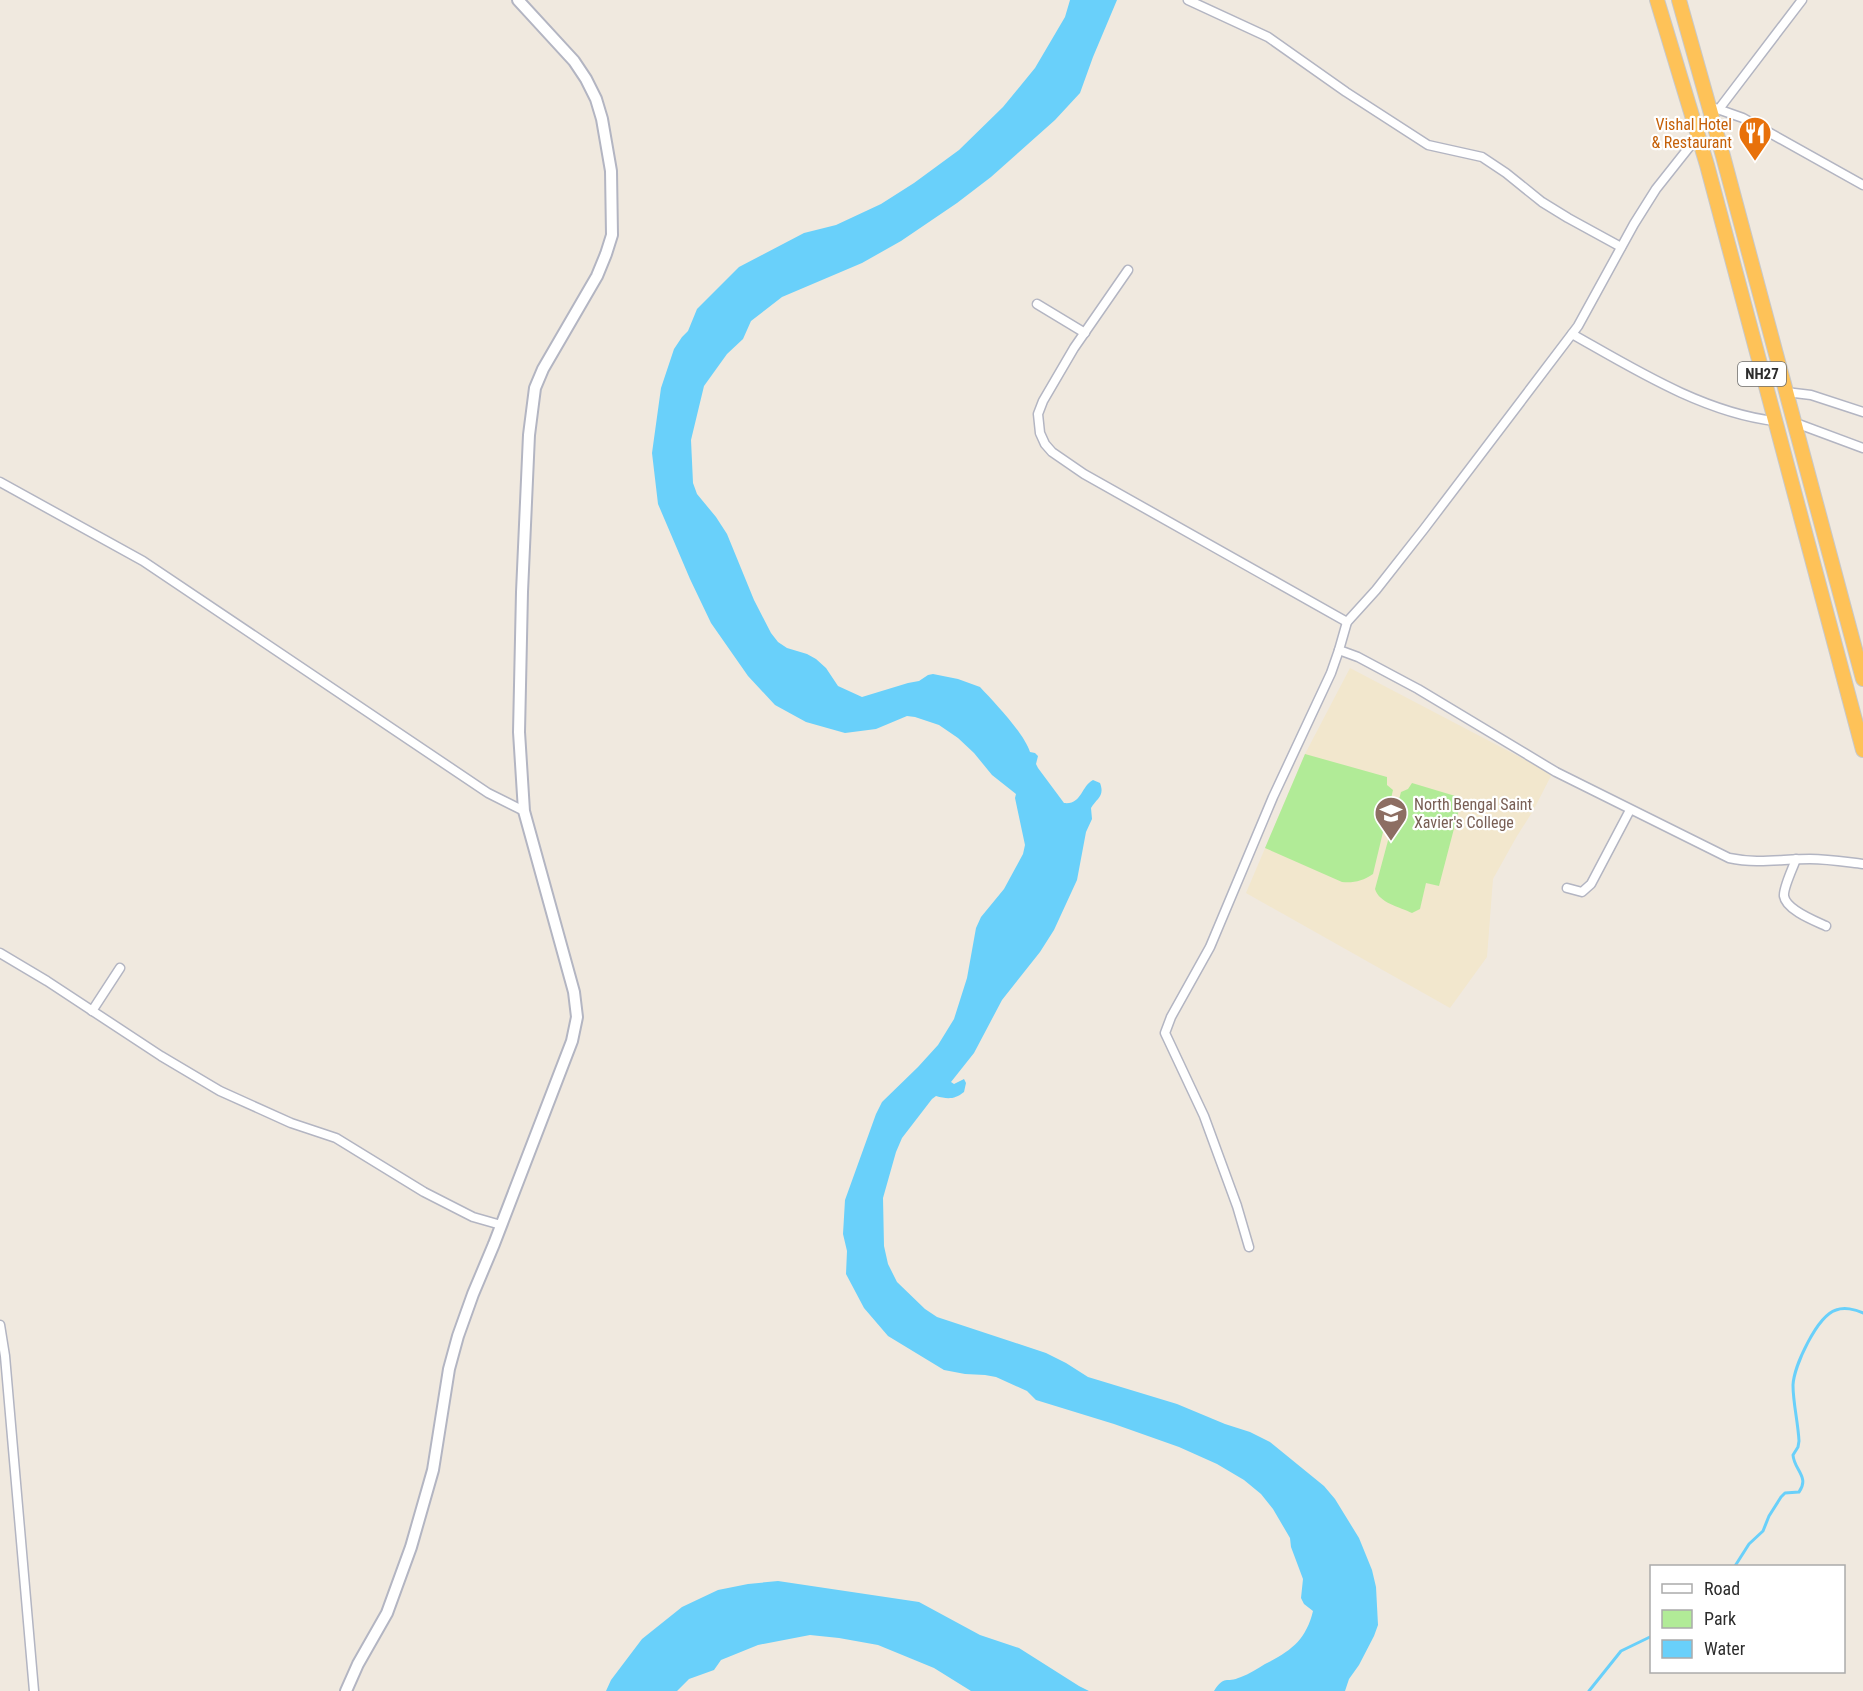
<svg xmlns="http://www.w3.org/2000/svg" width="1863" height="1691" font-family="'Roboto Condensed',sans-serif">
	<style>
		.education { fill: #f2e7cd }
		.green { fill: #b1eb97 }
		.water { fill: #69d0fa }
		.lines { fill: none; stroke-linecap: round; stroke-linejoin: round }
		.stream { stroke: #69d0fa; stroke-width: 3 }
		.minor-casing { stroke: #b3b5c2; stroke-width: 11 }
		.tertiary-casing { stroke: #b3b5c2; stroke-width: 14 }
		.trunk-casing { stroke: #c8c8c8; stroke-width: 16 }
		.minor { stroke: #fff; stroke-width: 8 }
		.tertiary { stroke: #fff; stroke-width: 10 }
		.trunk { stroke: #fec258; stroke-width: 14 }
		.labels { text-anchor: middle; stroke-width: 4.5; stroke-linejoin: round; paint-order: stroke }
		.shield { fill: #fff; stroke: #6c6c6c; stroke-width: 1.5 }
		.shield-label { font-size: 15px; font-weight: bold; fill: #2d2d2d }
		.food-label { font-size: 16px; fill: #c56008; stroke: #fff; text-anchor: end }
		.education-label { font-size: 16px; fill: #785e54; stroke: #fff; text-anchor: start }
	</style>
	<rect width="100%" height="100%" fill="#f0e9df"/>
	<path class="education" d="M 1350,668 L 1552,774 L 1533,811 L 1517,836 L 1493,879 L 1487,957 L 1450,1008 L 1246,893 L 1305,754 Z"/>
	<g class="green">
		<path d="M 1305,754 L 1387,777 L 1387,785 L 1393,790 L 1373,874 C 1363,881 1354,883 1342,882 L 1265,848 Z"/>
		<path d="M 1412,783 L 1462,798 L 1439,886 L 1426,883 L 1420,909 L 1412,913 C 1400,907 1379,903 1375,889 L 1401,792 L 1408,789 Z"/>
	</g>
	<g class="water">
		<path d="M 1070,0 L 1117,0 L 1093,57 L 1080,93 L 1055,120 L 991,177 L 957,203 L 901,241 L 862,263 L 782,297 L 751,321 L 743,339 L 727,354 L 704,386 L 691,440 L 693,483 L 697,494 L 716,517 L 727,534 L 754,600 L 771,633 L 778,642 L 787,648 L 807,654 L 816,659 L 826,668 L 838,686 L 862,697 L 908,683 L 919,681 L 928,675 L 933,674 L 958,679 L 980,687 C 994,702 1024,733 1030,752 L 1035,753 L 1038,756 L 1036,764 L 1038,768 L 1064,803 C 1082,805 1081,786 1093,780 L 1100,783 C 1105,796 1097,798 1091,808 L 1092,819 L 1086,832 L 1077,880 L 1054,930 L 1040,952 L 1002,1000 L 974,1053 L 951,1082 L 954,1084 L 964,1079 L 966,1083 L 964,1092 C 954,1100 947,1099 936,1096 L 932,1099 L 902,1138 L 896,1152 L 883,1198 L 884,1246 L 888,1264 L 897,1282 L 925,1309 L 937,1317 L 1046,1353 L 1066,1363 L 1088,1377 L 1177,1404 L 1225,1424 L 1250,1432 L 1270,1442 L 1324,1486 L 1335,1499 L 1359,1538 L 1372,1570 L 1376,1587 L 1378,1625 L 1374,1636 L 1359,1665 L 1349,1679 L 1345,1691 L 1214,1691 C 1225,1674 1225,1684 1241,1677 C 1249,1674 1257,1669 1265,1664 C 1291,1651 1306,1640 1313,1611 L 1304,1604 L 1301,1598 L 1303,1579 L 1291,1547 L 1290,1538 L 1273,1509 L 1261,1494 L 1244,1480 L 1217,1464 L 1179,1447 L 1114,1424 L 1036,1400 L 1027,1391 L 996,1377 L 985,1375 L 965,1374 L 944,1370 L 888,1336 L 864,1308 L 846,1274 L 847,1251 L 843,1234 L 845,1200 L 876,1114 L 882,1102 L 918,1067 L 938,1045 L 954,1019 L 967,978 L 976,928 L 981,917 L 1004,889 L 1023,854 L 1025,845 L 1015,798 L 1016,794 L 992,775 L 974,753 L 958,738 L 939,725 L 915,717 L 907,716 L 876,729 L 845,733 L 806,722 L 775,705 L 748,676 L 711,623 L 690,579 L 658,504 L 652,453 L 661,388 L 674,349 L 682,337 L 688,331 L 697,309 L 739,267 L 804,233 L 836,225 L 881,204 L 914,183 L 959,150 L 1003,107 L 1035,68 L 1065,17 Z"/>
		<path d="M 778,1581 L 919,1602 L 980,1635 L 1019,1648 L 1079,1686 L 1089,1691 L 971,1691 L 934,1668 L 878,1645 L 839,1638 L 810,1635 L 758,1645 L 721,1660 L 714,1670 L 689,1679 L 677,1691 L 606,1691 L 611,1680 L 642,1639 L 682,1607 L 718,1590 L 748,1584 Z"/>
	</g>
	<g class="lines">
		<g class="stream">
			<path d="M 1735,1566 L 1749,1544 L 1763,1531 L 1769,1516 L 1781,1497 L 1785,1493 L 1799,1492 C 1810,1477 1794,1470 1793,1455 L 1798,1447 L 1799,1441 C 1798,1422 1793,1403 1793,1385 C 1794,1366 1817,1316 1836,1310 C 1844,1307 1855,1309 1863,1313"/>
			<path d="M 1589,1691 L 1621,1651 L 1652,1636"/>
		</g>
		<g class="minor-casing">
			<g id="minor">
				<path d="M 1188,0 L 1268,37 L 1346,92 L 1428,145 L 1482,157 L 1506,173 L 1542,202 L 1568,218 L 1621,247"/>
				<path d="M 1709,106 L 1743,118 L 1863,185"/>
				<path d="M 1719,109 L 1802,0"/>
				<path d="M 1698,136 L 1656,189 L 1634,224 L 1578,326 L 1424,529 L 1376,590 L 1347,622 L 1339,650 L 1358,657 L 1418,689 L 1556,772 L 1729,858 C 1757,864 1782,859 1810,859 C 1828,859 1846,862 1863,864"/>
				<path d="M 1128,270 L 1074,348 L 1043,401 L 1038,414 L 1040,433 L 1045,444 L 1052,452 L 1084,474 L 1347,622"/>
				<path d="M 1037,304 L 1085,333"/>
				<path d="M 1572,334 C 1634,369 1704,413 1775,421"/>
				<path d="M 1786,392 L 1811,395 L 1863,412"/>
				<path d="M 1793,422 L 1863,448"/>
				<path d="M 0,482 L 143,561 L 488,793 L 524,811"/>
				<path d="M 1796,859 C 1793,868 1783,888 1784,896 C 1786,910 1815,921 1826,926"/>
				<path d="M 1567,888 L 1582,892 L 1591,884 L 1630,810"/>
				<path d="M 0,953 L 47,981 L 161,1056 L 220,1091 L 291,1123 L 336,1138 L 424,1192 L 473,1217 L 501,1225"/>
				<path d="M 92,1011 L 120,968"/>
				<path d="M 1249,1247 L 1237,1206 L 1204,1116 L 1165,1033 L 1171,1017 L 1210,947 L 1273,797 L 1331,673 L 1339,650"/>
				<path d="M 0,1325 L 5,1356 L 34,1691"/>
			</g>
		</g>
		<g class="tertiary-casing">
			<path id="tertiary" d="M 346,1691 L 358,1664 L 387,1613 L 411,1547 L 433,1470 L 449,1369 L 458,1336 L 473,1294 L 494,1244 L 572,1041 L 577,1017 L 574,992 L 524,811 L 519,732 L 522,592 L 529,435 L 535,388 L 543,369 L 597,276 L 606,254 L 612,235 L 611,171 L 602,119 L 596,99 L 586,79 L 574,61 L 518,0"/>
		</g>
		<g class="trunk-casing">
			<g id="trunk">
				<path d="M 1657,0 L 1707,165 L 1863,750"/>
				<path d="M 1679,0 L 1723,156 L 1863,679"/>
			</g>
		</g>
		<use href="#minor" class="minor"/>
		<use href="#tertiary" class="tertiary"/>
		<use href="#trunk" class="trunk"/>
	</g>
	<defs>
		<g id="restaurant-pin" transform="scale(1.725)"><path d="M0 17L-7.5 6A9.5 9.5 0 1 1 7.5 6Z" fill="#e8710a" stroke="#fff"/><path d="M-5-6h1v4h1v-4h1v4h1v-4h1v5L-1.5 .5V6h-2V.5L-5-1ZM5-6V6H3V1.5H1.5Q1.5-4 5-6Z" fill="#fff"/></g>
		<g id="university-pin" transform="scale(1.725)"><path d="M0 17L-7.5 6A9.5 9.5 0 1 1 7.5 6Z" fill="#8d6e63" stroke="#fff"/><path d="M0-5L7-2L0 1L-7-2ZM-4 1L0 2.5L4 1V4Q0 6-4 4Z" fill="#fff"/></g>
	</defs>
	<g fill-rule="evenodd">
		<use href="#restaurant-pin" x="1755" y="133"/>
		<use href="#university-pin" x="1391" y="813"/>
	</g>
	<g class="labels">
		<rect class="shield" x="1738" y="362" width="48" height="24" rx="4.5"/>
		<g class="shield-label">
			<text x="1762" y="379">NH27</text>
		</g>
		<g class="food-label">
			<text x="1732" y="130">Vishal Hotel<tspan x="1732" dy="18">&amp; Restaurant</tspan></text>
		</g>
		<g class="education-label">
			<text x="1414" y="810">North Bengal Saint<tspan x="1414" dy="18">Xavier's College</tspan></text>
		</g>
	</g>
	<rect x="1650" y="1565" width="195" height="108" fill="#ffffff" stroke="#ababab" stroke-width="1.5"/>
	<rect x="1662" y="1584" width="30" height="9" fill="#ffffff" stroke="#ababab" stroke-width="1.5"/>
	<text x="1704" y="1595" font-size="18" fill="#2d2d2d">Road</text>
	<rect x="1662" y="1610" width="30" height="18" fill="#b1eb97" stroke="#ababab" stroke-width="1.5"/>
	<text x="1704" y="1625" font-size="18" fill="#2d2d2d">Park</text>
	<rect x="1662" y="1640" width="30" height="18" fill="#69d0fa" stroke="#ababab" stroke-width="1.5"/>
	<text x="1704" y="1655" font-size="18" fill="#2d2d2d">Water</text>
</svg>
